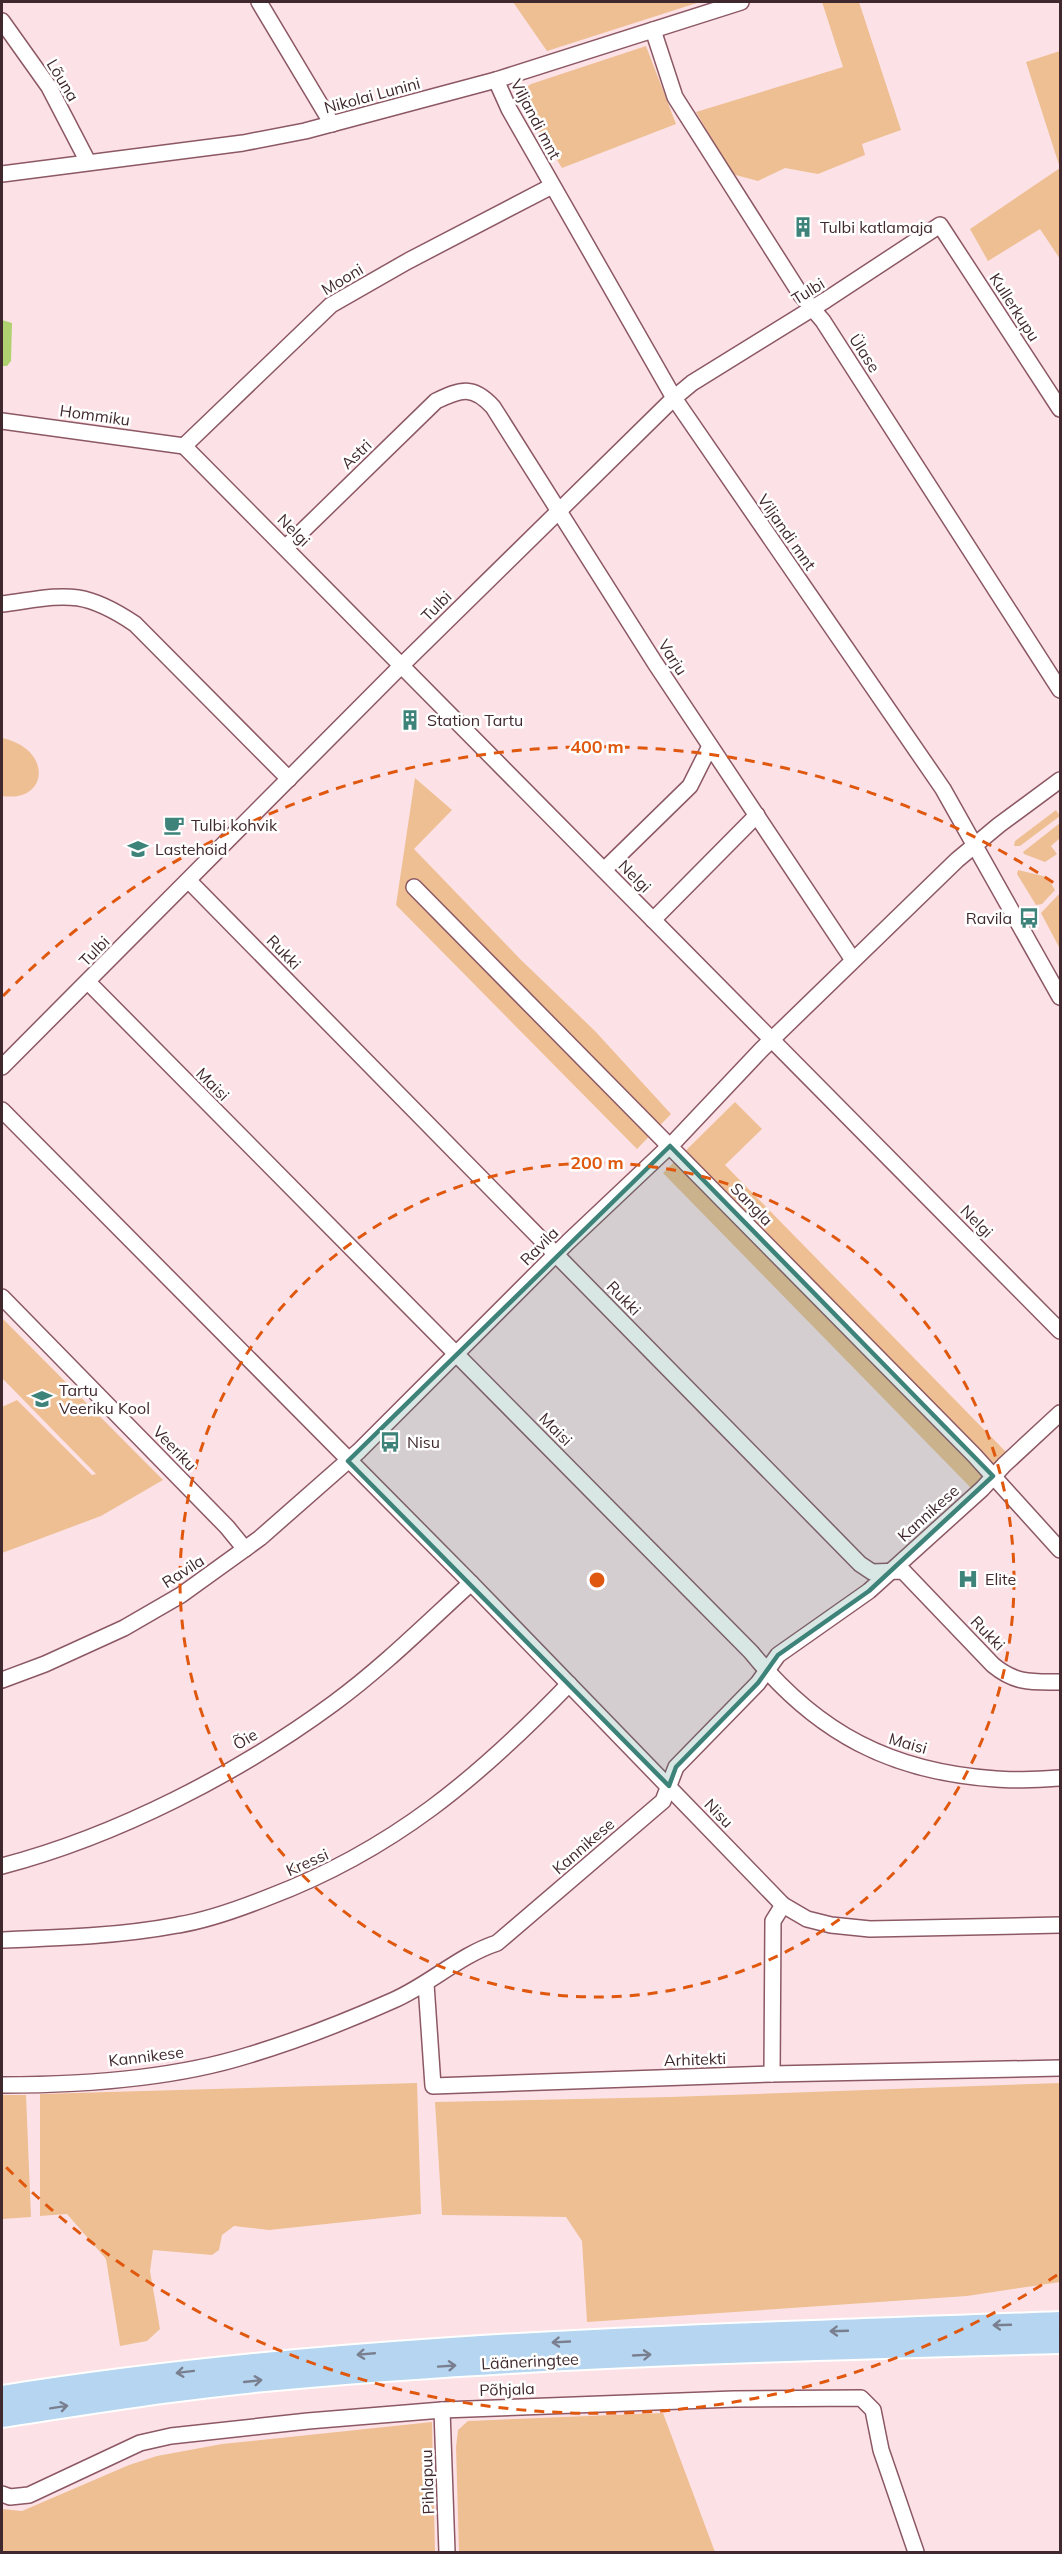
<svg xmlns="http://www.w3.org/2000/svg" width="1062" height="2554" font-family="Mulish,sans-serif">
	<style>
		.green { fill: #eebf92 }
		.water { fill: #afd170 }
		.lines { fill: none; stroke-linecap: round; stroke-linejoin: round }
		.minor-casing { stroke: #8c5864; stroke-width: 18 }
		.highway-casing { stroke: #fff; stroke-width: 26 }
		.minor { stroke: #fff; stroke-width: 15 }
		.highway { stroke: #b5d5f0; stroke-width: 22 }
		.oneway { stroke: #7a7f8f }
		.marked { fill: #3d837a; fill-opacity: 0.2; stroke: #3d837a; stroke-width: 4.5; stroke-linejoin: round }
		.ring { fill: none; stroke: #e0570e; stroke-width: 3; stroke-dasharray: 10 8 }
		.labels { text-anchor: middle; stroke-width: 5; stroke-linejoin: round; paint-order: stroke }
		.street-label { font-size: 16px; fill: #40292e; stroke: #fff }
		.poi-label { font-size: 16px; fill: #40292e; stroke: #fff; text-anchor: start }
		.centre { fill: #e0570e; stroke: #fff; stroke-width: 3 }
		.ring-label { font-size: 18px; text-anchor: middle; font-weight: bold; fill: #e0570e; stroke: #fff; stroke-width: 5; stroke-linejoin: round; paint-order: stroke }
	</style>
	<rect width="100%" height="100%" fill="#fce2e7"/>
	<g class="green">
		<path d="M 513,2 L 700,2 L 547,51 Z"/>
		<path d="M 822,2 L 859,2 L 901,130 L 862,144 L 865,155 L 818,174 L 785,168 L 758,181 L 732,174 L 696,112 L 843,67 Z"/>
		<path d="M 646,46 L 676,124 L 562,168 L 523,105 L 523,90 L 531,84 Z"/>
		<path d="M 1060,51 L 1060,259 L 1040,229 L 988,261 L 970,229 L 1060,168 L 1026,62 Z"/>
		<path d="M 2,738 C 52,748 50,803 2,796 Z"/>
		<path d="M 415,778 L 452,810 L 414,849 L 520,959 L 595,1031 L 671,1114 L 637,1149 L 396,905 Z"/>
		<path d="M 1056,810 L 1060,816 L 1020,846 L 1014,846 L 1015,841 Z"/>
		<path d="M 1060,823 L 1060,838 L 1051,846 L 1057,854 L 1045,862 L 1024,854 L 1023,852 Z"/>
		<path d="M 1018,870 L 1047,877 L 1055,890 L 1042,904 L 1036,905 L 1017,874 Z"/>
		<path d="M 1060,893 L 1060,949 L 1041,913 Z"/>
		<path d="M 735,1102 L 762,1129 L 725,1165 L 1007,1453 L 971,1488 L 663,1173 Z"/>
		<path d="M 2,1318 L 163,1480 L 101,1516 L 2,1553 L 2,1407 L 17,1400 L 92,1475 L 96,1474 L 2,1378 Z"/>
		<path d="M 417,2083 L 421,2214 L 269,2230 L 234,2226 L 222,2235 L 219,2250 L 212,2255 L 153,2250 L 150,2271 L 160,2329 L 147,2341 L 120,2346 L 106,2259 L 67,2214 L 40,2216 L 40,2094 Z"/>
		<path d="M 1060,2083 L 1060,2282 L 967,2296 L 587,2322 L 582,2241 L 566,2217 L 442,2215 L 435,2102 L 670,2097 Z"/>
		<path d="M 2,2095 L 26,2095 L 31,2217 L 2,2219 Z"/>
		<path d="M 663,2413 L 715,2552 L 459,2552 L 456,2447 L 458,2430 L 468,2421 Z"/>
		<path d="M 432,2422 L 435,2552 L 2,2552 L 2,2509 L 22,2511 L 129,2465 L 157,2456 L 222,2444 Z"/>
	</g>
	<path class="water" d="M 2,320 L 12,323 L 11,361 L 7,366 L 2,366 Z"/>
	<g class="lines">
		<g class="minor-casing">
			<g id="minor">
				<path d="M 259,2 L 332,124"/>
				<path d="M 2,21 L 49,87 L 88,162"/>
				<path d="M 653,30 L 675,97 L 801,295 L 823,321 L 1060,690"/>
				<path d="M 496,80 L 509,109 L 674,398 L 943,789 L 1060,997"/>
				<path d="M 2,174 L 243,143 L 305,131 L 496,80 L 741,2"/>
				<path d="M 2,421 L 184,446"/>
				<path d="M 184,446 L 1060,1331"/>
				<path d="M 184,446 L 331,305 L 408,261 L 552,186"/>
				<path d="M 286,547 L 436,401 C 461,389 473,385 493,407 L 655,663 L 853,960"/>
				<path d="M 2,604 C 63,596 80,587 135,624 L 289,779"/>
				<path d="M 604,870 L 690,786 L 710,746"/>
				<path d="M 189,881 L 860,1564 L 872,1572 L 903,1571 L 993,1665 C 1016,1684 1032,1682 1060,1682"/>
				<path d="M 414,887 L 974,1455 L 1060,1550"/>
				<path d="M 653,920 L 757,815"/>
				<path d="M 88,982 L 751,1652 C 817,1733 891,1772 996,1779 C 1017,1781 1039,1779 1060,1778"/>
				<path d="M 2,1067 L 402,665 L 674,398 L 692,383 L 826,300 L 940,225 L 1060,409"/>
				<path d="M 2,1110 L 471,1583 L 783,1905 L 807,1919 L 831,1925 L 870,1929 L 1060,1925"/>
				<path d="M 2,1297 L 227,1527 L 245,1549"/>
				<path d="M 2,1680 L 45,1664 L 124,1628 L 181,1595 L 260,1538 L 359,1451 L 568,1242 L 676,1140 L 762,1049 L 957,860 L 999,825 L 1060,780"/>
				<path d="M 2,1866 C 117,1836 239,1773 334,1703 C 383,1667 426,1624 471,1583"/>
				<path d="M 2,1940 C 60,1938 120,1936 178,1925 C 209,1920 239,1909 269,1897 C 393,1850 478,1778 569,1684"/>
				<path d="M 426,1984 L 433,2086 L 772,2074 L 1060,2068"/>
				<path d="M 772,2074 L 773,1921 L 783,1905"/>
				<path d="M 2,2085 C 82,2085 173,2079 249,2055 C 299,2040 347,2021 394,2000 C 430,1984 460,1955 497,1943 L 663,1801 L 676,1767 L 758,1683 L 778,1655 L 869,1591 L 982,1489 L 1004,1465 L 1060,1413"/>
				<path d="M 442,2410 L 447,2552"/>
				<path d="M 2,2494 L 10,2497 L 29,2495 L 140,2443 L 171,2436 L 308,2421 L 442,2410 L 734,2399 L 861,2398 L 873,2410 L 881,2450 L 916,2552"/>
			</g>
		</g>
		<g class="highway-casing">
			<g id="highway">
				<path d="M 2,2397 C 352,2341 707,2337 1060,2323"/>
				<path d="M 2,2416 C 100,2401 198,2385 298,2377 C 551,2355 806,2349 1060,2342"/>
			</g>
		</g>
		<use href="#minor" class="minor"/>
		<use href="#highway" class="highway"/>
	</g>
	<defs><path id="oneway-shaft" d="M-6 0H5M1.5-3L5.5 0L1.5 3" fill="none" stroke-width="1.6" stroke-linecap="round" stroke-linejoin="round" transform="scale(1.5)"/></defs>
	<g class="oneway">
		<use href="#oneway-shaft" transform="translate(1002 2325) rotate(178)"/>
		<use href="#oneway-shaft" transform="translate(839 2331) rotate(178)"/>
		<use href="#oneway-shaft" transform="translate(561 2342) rotate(177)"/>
		<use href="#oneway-shaft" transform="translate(366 2354) rotate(175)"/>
		<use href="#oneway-shaft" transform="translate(642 2355) rotate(-3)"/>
		<use href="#oneway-shaft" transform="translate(447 2366) rotate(-4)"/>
		<use href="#oneway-shaft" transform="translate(185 2372) rotate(173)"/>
		<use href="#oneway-shaft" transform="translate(253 2381) rotate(-6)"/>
		<use href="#oneway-shaft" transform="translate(59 2407) rotate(-9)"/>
	</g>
	<path class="marked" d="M 670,1146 L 993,1476 L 869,1591 L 778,1655 L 758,1683 L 676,1767 L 669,1786 L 348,1461 Z"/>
	<g class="ring">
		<circle cx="597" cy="1580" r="417"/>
		<path d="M1057 2275A833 833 0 0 1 3 2164M3 996A833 833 0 0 1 1057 885"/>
	</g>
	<defs>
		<g id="building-bare" transform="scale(1.62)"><path d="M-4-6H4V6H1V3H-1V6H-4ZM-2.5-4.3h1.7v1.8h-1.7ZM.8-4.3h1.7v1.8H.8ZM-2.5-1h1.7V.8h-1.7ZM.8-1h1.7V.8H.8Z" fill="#3d837a" stroke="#fff" stroke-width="2.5" paint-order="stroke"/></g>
		<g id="cafe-bare" transform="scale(1.62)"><path d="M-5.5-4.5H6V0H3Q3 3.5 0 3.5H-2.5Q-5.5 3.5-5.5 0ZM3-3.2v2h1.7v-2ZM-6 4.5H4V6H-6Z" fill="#3d837a" stroke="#fff" stroke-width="2.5" paint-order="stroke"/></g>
		<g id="school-bare" transform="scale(1.62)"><path d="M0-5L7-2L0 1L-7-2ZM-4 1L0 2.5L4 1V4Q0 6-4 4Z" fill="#3d837a" stroke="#fff" stroke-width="2.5" paint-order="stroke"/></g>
		<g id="bus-bare" transform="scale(1.62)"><path d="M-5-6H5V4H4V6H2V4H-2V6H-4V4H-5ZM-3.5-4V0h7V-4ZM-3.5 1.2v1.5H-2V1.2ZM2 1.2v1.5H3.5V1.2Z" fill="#3d837a" stroke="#fff" stroke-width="2.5" paint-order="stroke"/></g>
		<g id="hospital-bare" transform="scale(1.62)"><path d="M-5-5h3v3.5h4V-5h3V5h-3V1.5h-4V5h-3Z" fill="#3d837a" stroke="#fff" stroke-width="2.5" paint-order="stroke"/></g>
	</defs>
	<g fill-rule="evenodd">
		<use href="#building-bare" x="803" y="227"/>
		<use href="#building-bare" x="410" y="720"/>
		<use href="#cafe-bare" x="174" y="825"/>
		<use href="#school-bare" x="138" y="849"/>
		<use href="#bus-bare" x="1029" y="918"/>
		<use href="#school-bare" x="42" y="1399"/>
		<use href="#bus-bare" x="390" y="1442"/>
		<use href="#hospital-bare" x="968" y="1579"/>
	</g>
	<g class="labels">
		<g class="street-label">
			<text transform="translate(63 80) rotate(59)" y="6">Lõuna</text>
			<text transform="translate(372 95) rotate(-15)" y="6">Nikolai Lunini</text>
			<text transform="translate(536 119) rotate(62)" y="6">Viljandi mnt</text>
			<text transform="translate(342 279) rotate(-31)" y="6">Mooni</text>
			<text transform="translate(808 291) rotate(-32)" y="6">Tulbi</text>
			<text transform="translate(1015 307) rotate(57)" y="6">Kullerkupu</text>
			<text transform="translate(865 353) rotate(57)" y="6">Ülase</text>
			<text transform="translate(95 415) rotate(8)" y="6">Hommiku</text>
			<text transform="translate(356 454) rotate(-44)" y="6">Astri</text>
			<text transform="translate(294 530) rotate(45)" y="6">Nelgi</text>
			<text transform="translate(787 532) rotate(55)" y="6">Viljandi mnt</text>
			<text transform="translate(436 606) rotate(-45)" y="6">Tulbi</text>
			<text transform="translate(673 657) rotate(57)" y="6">Varju</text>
			<text transform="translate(635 876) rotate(45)" y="6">Nelgi</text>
			<text transform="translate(94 951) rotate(-45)" y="6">Tulbi</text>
			<text transform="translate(284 952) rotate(46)" y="6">Rukki</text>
			<text transform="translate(213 1084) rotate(45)" y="6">Maisi</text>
			<text transform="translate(752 1204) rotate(46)" y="6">Sangla</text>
			<text transform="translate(977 1221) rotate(45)" y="6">Nelgi</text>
			<text transform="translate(539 1246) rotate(-45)" y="6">Ravila</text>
			<text transform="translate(624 1298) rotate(46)" y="6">Rukki</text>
			<text transform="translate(556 1429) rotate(45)" y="6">Maisi</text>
			<text transform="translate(175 1448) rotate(46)" y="6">Veeriku</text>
			<text transform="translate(928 1513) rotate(-42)" y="6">Kannikese</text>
			<text transform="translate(183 1571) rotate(-33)" y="6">Ravila</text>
			<text transform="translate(988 1633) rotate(46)" y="6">Rukki</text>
			<text transform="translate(245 1739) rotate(-30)" y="6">Õie</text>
			<text transform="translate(908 1743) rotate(16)" y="6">Maisi</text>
			<text transform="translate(719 1813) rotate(46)" y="6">Nisu</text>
			<text transform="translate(583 1846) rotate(-41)" y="6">Kannikese</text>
			<text transform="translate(307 1862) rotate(-24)" y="6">Kressi</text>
			<text transform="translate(146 2056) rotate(-7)" y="6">Kannikese</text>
			<text transform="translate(695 2059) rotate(-2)" y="6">Arhitekti</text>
			<text transform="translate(530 2361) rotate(-3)" y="6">Lääneringtee</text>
			<text transform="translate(507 2389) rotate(-2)" y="6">Põhjala</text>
			<text transform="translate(427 2482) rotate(-92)" y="6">Pihlapuu</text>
		</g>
		<g class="poi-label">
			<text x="820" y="233">Tulbi katlamaja</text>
			<text x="427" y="726">Station Tartu</text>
			<text x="191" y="831">Tulbi kohvik</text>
			<text x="155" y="855">Lastehoid</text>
			<text x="1012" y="924" text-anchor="end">Ravila</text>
			<text x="59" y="1396">Tartu<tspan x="59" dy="18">Veeriku Kool</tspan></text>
			<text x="407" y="1448">Nisu</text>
			<text x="985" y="1585">Elite</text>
		</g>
	</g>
	<circle cx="597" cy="1580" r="9" class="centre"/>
	<g class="ring-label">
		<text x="597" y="753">400 m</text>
		<text x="597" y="1169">200 m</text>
	</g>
	<rect width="1062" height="2554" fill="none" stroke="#40292e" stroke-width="6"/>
</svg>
